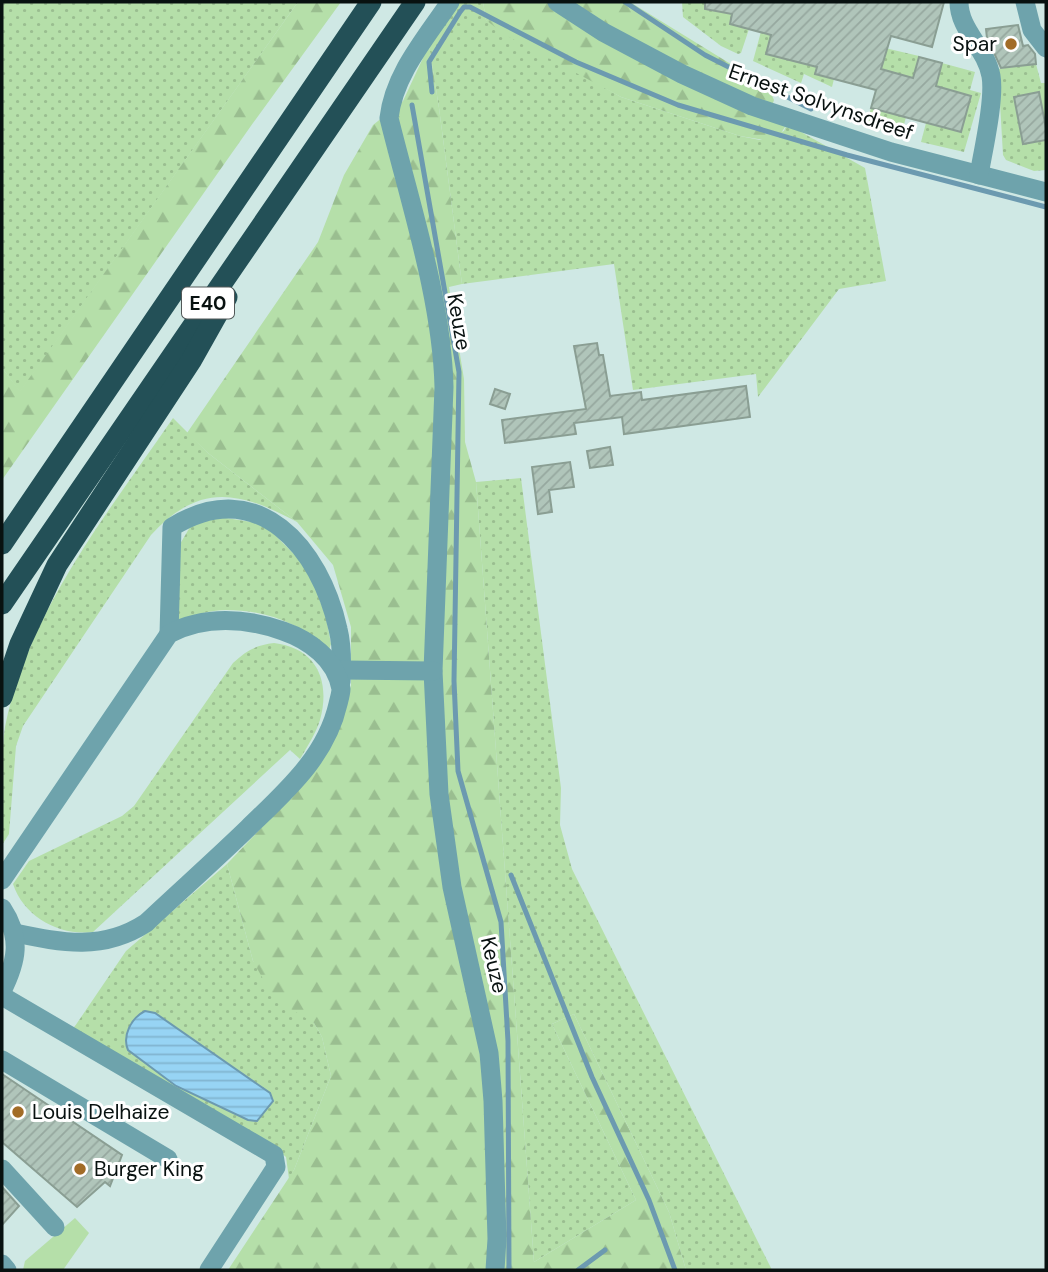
<svg xmlns="http://www.w3.org/2000/svg" width="1048" height="1272" font-family="'DM Sans',sans-serif">
	<style>
		.grass { fill: url(#grass-dots) }
		.forest { fill: url(#forest-firs) }
		.park { fill: #b5dfa9 }
		.water { fill: url(#water-rules); stroke: #6c9ab0; stroke-width: 2 }
		.lines { fill: none; stroke-linecap: round; stroke-linejoin: round }
		.stream { stroke: #6c9ab0; stroke-width: 5 }
		.building { fill: url(#building-hatch); stroke: #8a9e93; stroke-width: 2 }
		.minor { stroke: #6ea3ac; stroke-width: 19 }
		.highway { stroke: #235057; stroke-width: 21 }
		.poi-dot { fill: #a26c27; stroke: #fff; stroke-width: 2.5 }
		.labels { text-anchor: middle; stroke-width: 6; stroke-linejoin: round; paint-order: stroke }
		.shield { fill: #fff; stroke: #525858; stroke-width: 2 }
		.shield-label { font-size: 19px; font-weight: bold; fill: #081110 }
		.poi-label { font-size: 21px; fill: #081110; stroke: #fff; text-anchor: start }
		.street-label { font-size: 21px; fill: #081110; stroke: #fff }
	</style>
	<defs>
		<pattern id="grass-dots" width="8" height="8" patternUnits="userSpaceOnUse" patternTransform="scale(1.75)"><rect width="8" height="8" fill="#b5dfa9"/><path d="M2 2h.1M6 6h.1" fill="none" stroke="#9abe90" stroke-width="1.8" stroke-linecap="round"/></pattern>
		<pattern id="forest-firs" width="22" height="20" patternUnits="userSpaceOnUse" patternTransform="scale(1.75)"><rect width="22" height="20" fill="#b5dfa9"/><path d="M5 1l3.5 6h-7zM16 11l3.5 6h-7z" fill="#9abe90"/></pattern>
		<pattern id="water-rules" width="6" height="5" patternUnits="userSpaceOnUse" patternTransform="scale(1.75)"><rect width="6" height="5" fill="#97d4f4"/><path d="M0 2.5h6" fill="none" stroke="#81b5d0"/></pattern>
		<pattern id="building-hatch" width="6" height="6" patternUnits="userSpaceOnUse" patternTransform="scale(1.75)"><rect width="6" height="6" fill="#b0c5ba"/><path d="M-1 1l2-2M0 6l6-6M5 7l2-2" fill="none" stroke="#96a89f"/></pattern>
	</defs>
	<rect width="100%" height="100%" fill="#cfe8e4"/>
	<g class="grass">
		<path d="M 2,2 L 298,2 L 20,392 L 2,368 Z"/>
		<path d="M 459,2 L 483,2 L 486,20 L 621,97 L 740,136 L 760,140 L 784,131 L 787,124 L 865,168 L 886,281 L 839,289 L 758,397 L 756,374 L 633,390 L 614,264 L 462,284 L 439,108 L 429,45 Z"/>
		<path d="M 682,2 L 707,2 L 706,7 L 732,14 L 730,24 L 749,29 L 741,53 L 738,54 L 721,46 L 683,17 Z"/>
		<path d="M 769,2 L 822,2 L 820,11 L 826,30 L 815,74 L 834,79 L 832,87 L 804,74 L 801,83 L 753,61 Z"/>
		<path d="M 885,48 L 919,56 L 915,73 L 915,86 L 899,74 L 881,69 Z"/>
		<path d="M 942,63 L 975,72 L 970,90 L 981,93 L 964,152 L 921,142 L 926,123 L 961,132 L 935,86 Z"/>
		<path d="M 1036,64 L 1041,83 L 1046,83 L 1046,128 L 1039,92 L 1014,98 L 1023,144 L 1046,140 L 1046,170 L 1034,171 L 1006,160 L 1003,155 L 998,69 Z"/>
		<path d="M 871,108 L 906,117 L 901,136 L 866,126 Z"/>
		<path d="M 173,418 L 208,453 L 297,522 C 239,491 200,482 151,535 L 23,726 L 16,746 L 9,834 L 2,845 C 2,806 0,764 5,727 C 28,611 108,513 173,418 Z"/>
		<path d="M 521,478 L 561,788 L 560,825 L 572,869 L 772,1270 L 686,1270 L 669,1212 L 574,1014 L 552,1024 L 636,1200 L 534,1262 L 476,482 Z"/>
		<path d="M 214,516 L 264,524 L 300,560 L 315,587 L 326,617 L 331,644 L 329,650 C 300,623 266,610 226,610 C 210,610 193,616 178,620 L 180,544 L 190,527 Z"/>
		<path d="M 274,643 C 316,648 331,680 320,720 C 316,733 307,747 300,759 L 290,750 L 93,932 C 59,936 24,917 13,884 L 29,861 L 122,816 L 134,806 L 233,663 C 246,651 256,645 274,643 Z"/>
		<path d="M 227,864 L 253,961 L 314,1023 L 322,1037 L 331,1076 L 294,1170 L 289,1179 L 286,1157 L 278,1150 L 73,1029 L 126,951 Z"/>
	</g>
	<g class="forest">
		<path d="M 298,2 L 341,2 L 253,123 L 2,480 L 2,368 L 20,391 Z"/>
		<path d="M 483,2 L 630,2 L 768,87 L 774,100 L 768,118 L 787,124 L 775,142 L 740,136 L 621,97 L 505,35 L 486,20 Z"/>
		<path d="M 429,45 L 439,108 L 462,284 L 449,287 L 464,379 L 465,442 L 476,482 L 534,1262 L 636,1200 L 552,1024 L 574,1014 L 669,1212 L 686,1270 L 228,1270 L 294,1170 L 331,1076 L 322,1037 L 314,1023 L 274,999 L 253,961 L 227,864 L 304,783 L 341,724 L 351,685 L 351,627 L 333,565 L 297,522 L 208,453 L 187,433 L 318,242 L 344,175 L 373,125 L 403,101 Z"/>
	</g>
	<path class="park" d="M 75,1218 L 89,1233 L 63,1270 L 23,1270 L 25,1261 Z"/>
	<path class="water" d="M 145,1011 L 155,1013 L 270,1093 L 273,1101 L 257,1121 L 248,1120 L 176,1086 L 128,1050 C 122,1036 131,1018 145,1011 Z"/>
	<g class="lines">
		<g class="stream">
			<path d="M 625,2 L 705,55 L 811,109"/>
			<path d="M 432,92 L 429,62 L 460,12 L 464,7 L 470,7 L 576,62 L 678,105 L 847,155 L 1046,207"/>
			<path d="M 412,105 L 459,372 L 454,681 L 458,771 L 501,922 L 508,1041 L 509,1270"/>
			<path d="M 511,875 L 592,1077 L 649,1200 L 675,1270"/>
			<path d="M 578,1270 L 605,1250"/>
		</g>
	</g>
	<g class="building">
		<path d="M 705,2 L 944,2 L 932,47 L 891,36 L 881,69 L 913,78 L 919,57 L 942,63 L 936,86 L 971,96 L 961,132 L 871,108 L 876,90 L 815,74 L 817,67 L 766,54 L 771,35 L 730,24 L 732,14 L 705,9 Z"/>
		<path d="M 1018,25 L 1023,46 L 1028,45 L 1035,54 L 1036,64 L 1001,68 L 987,38 L 986,29 Z"/>
		<path d="M 1039,92 L 1046,128 L 1046,140 L 1023,144 L 1014,97 Z"/>
		<path d="M 597,343 L 599,355 L 603,355 L 610,396 L 641,392 L 642,400 L 746,386 L 750,417 L 624,434 L 622,417 L 574,423 L 576,434 L 505,443 L 502,420 L 586,409 L 574,346 Z"/>
		<path d="M 495,389 L 510,394 L 505,409 L 490,404 Z"/>
		<path d="M 610,447 L 613,465 L 590,468 L 587,451 Z"/>
		<path d="M 570,462 L 574,487 L 549,490 L 552,512 L 538,514 L 532,467 Z"/>
		<path d="M 2,1074 L 122,1155 L 110,1186 L 105,1182 L 77,1207 L 2,1142 Z"/>
		<path d="M 2,1187 L 19,1206 L 2,1225 Z"/>
	</g>
	<g class="lines">
		<g class="minor">
			<path d="M 450,2 C 426,38 394,74 389,118 C 410,203 442,300 444,387 L 433,671 L 439,794 L 452,887 L 489,1053 L 493,1101 L 497,1239 L 495,1270"/>
			<path d="M 557,2 L 603,32 L 682,74 L 752,106 L 891,152 L 1046,192"/>
			<path d="M 959,2 C 959,30 986,48 991,76 C 995,99 983,151 979,175"/>
			<path d="M 1025,2 L 1032,30 L 1046,48"/>
			<path d="M 169,634 L 172,527 C 258,474 320,548 338,629 C 342,645 342,665 341,682"/>
			<path d="M 342,670 L 433,671"/>
			<path d="M 2,880 L 169,634 C 204,615 247,618 283,631 C 309,640 336,659 341,689 C 341,693 339,700 338,704 C 326,757 285,792 248,828 C 215,860 180,891 146,923 C 103,951 63,943 15,933"/>
			<path d="M 2,908 C 22,938 17,961 2,991"/>
			<path d="M 2,996 L 274,1155 L 276,1167 L 209,1270"/>
			<path d="M 2,1060 L 168,1159"/>
			<path d="M 2,1169 L 55,1227"/>
			<path d="M 2,1264 L 7,1270"/>
		</g>
		<g class="highway">
			<path d="M 2,544 L 371,2"/>
			<path d="M 2,604 L 415,2"/>
			<path d="M 2,697 L 20,644 L 57,565 L 191,361 L 227,297"/>
		</g>
	</g>
	<g class="poi-dot">
		<circle cx="1011" cy="44" r="7"/>
		<circle cx="18" cy="1112" r="7"/>
		<circle cx="80" cy="1169" r="7"/>
	</g>
	<g class="labels">
		<rect class="shield" x="182" y="287.5" width="52" height="31" rx="5"/>
		<g class="shield-label">
			<text x="208" y="310">E40</text>
		</g>
		<g class="poi-label">
			<text x="997" y="51" text-anchor="end">Spar</text>
			<text x="32" y="1119">Louis Delhaize</text>
			<text x="94" y="1176">Burger King</text>
		</g>
		<g class="street-label">
			<text transform="translate(821 102) rotate(19)" y="7">Ernest Solvynsdreef</text>
			<text transform="translate(459 322) rotate(80)" y="7">Keuze</text>
			<text transform="translate(494 965) rotate(77)" y="7">Keuze</text>
		</g>
	</g>
	<rect width="1048" height="1272" fill="none" stroke="#081110" stroke-width="7"/>
</svg>
